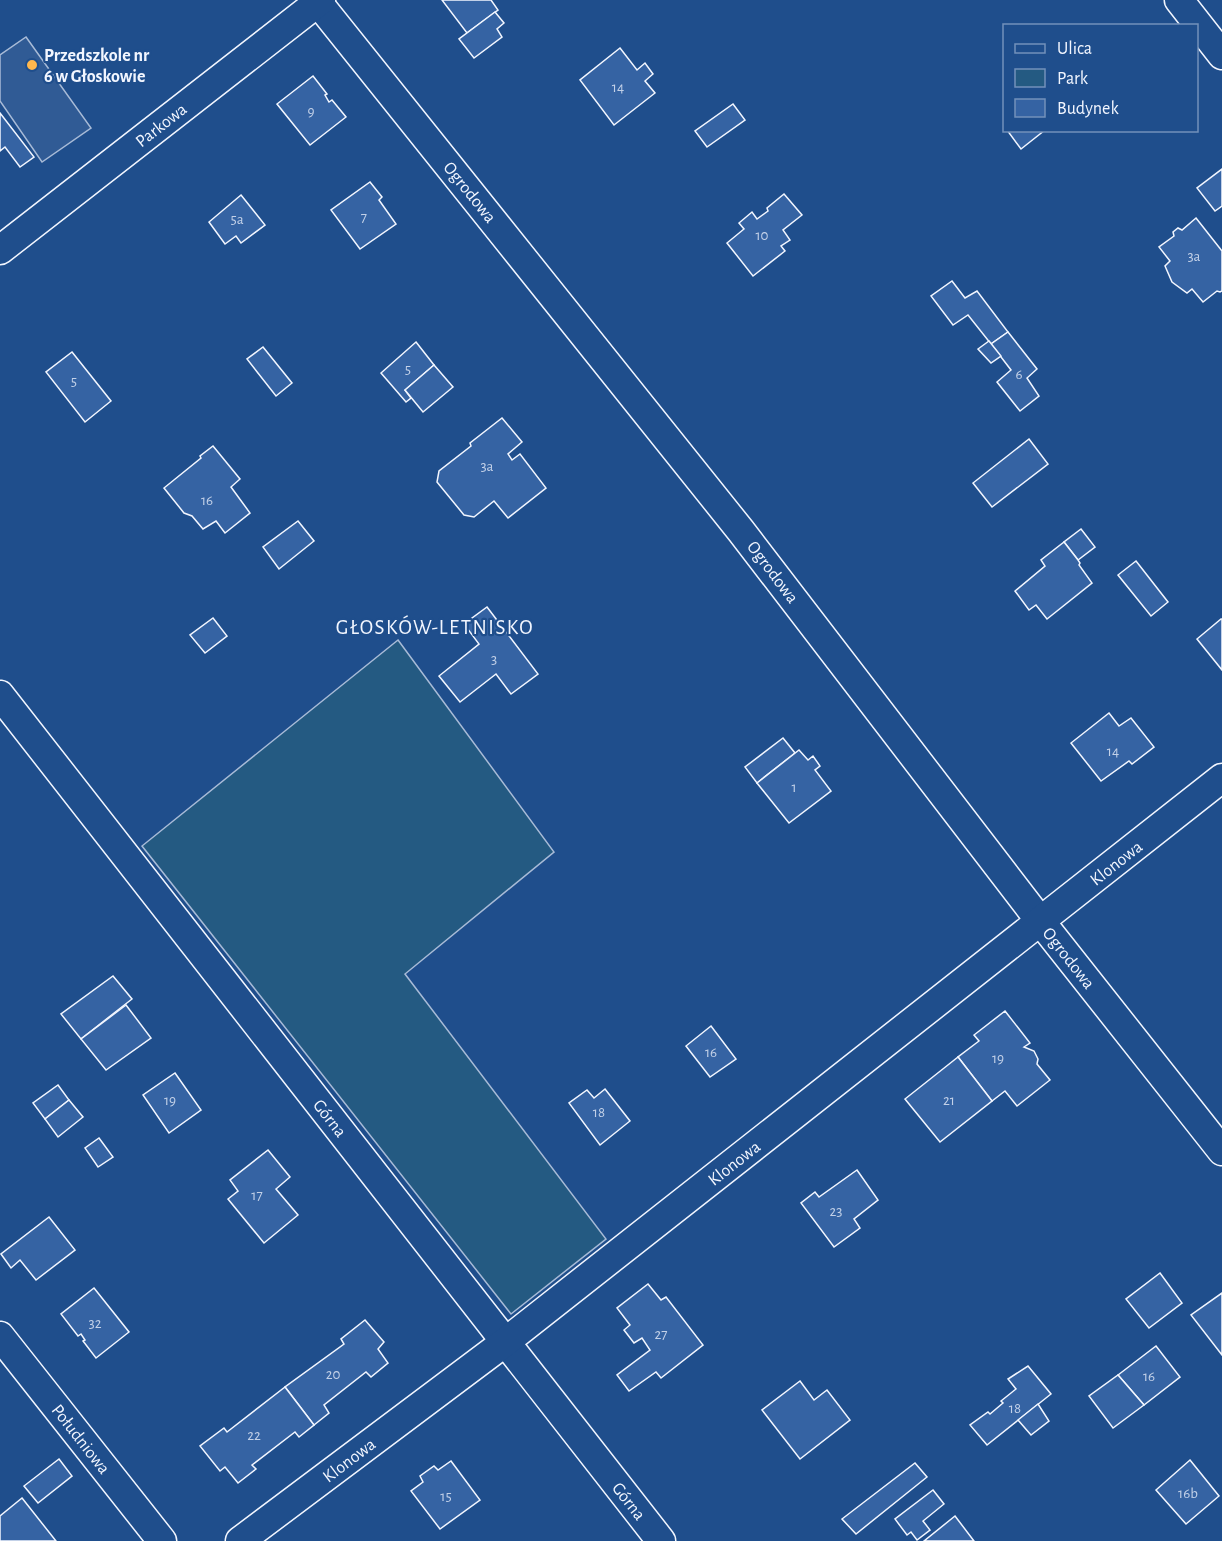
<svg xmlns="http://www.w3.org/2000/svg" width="1222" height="1541" font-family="'Alegreya Sans',sans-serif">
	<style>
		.green { fill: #245a82; stroke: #a8bbd7; stroke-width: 1.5 }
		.parking { fill: #305b95; stroke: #a8bbd7; stroke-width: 1.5 }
		.building { fill: #3563a3; stroke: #f2f6ff; stroke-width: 1.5 }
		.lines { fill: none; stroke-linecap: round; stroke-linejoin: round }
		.minor-casing { stroke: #f2f6ff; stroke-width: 31 }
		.minor { stroke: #1f4e8c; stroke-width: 28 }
		.poi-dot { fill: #ffb74d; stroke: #1f4e8c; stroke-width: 2 }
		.labels { text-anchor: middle; stroke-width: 4.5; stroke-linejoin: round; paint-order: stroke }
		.number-label { font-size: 15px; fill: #c3d1e8 }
		.poi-label { font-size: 18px; font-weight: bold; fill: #f2f6ff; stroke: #1f4e8c; text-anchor: start }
		.street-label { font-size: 18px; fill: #f2f6ff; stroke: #1f4e8c }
		.quarter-label { font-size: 21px; letter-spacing: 1.5px; fill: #f2f6ff; stroke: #1f4e8c }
	</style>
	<rect width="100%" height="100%" fill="#1f4e8c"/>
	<path class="green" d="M 398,640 L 554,852 L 405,974 L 606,1239 L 511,1314 L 142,846 Z"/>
	<path class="parking" d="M 26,37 L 91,128 L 42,162 L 0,101 L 0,55 Z"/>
	<g class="building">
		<path d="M 442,0 L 491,0 L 498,10 L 467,33 Z"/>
		<path d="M 495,12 L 504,23 L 497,29 L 502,37 L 474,58 L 459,39 Z"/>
		<path d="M 620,48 L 637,70 L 645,63 L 653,74 L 645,81 L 655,93 L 614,125 L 580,80 Z"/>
		<path d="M 313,76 L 327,94 L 325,95 L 329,102 L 332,100 L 346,117 L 310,145 L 277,104 Z"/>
		<path d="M 733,104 L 745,120 L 707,147 L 695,131 Z"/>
		<path d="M 0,113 L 34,157 L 20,167 L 5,147 L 0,151 Z"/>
		<path d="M 1007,130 L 1045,130 L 1021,149 Z"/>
		<path d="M 1222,169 L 1222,206 L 1215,211 L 1197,188 Z"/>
		<path d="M 370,182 L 382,197 L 379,200 L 396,224 L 360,249 L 331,210 Z"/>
		<path d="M 784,194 L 802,215 L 783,230 L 790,240 L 781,246 L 785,251 L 753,276 L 727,243 L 744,229 L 739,223 L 752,212 L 757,219 L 768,211 L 767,208 Z"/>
		<path d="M 241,195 L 265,225 L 241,243 L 236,236 L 225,244 L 209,222 Z"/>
		<path d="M 1196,218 L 1222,251 L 1222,291 L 1220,292 L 1217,291 L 1203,302 L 1192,289 L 1187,293 L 1172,282 L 1165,266 L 1170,261 L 1159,247 L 1174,236 L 1173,232 L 1178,228 L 1182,230 Z"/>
		<path d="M 952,281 L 965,298 L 977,291 L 1008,332 L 991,344 L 968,315 L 953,325 L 931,296 Z"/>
		<path d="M 1008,332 L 1037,369 L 1027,378 L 1039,396 L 1020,411 L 997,382 L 1011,370 L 991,344 Z"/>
		<path d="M 989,341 L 1001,356 L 991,363 L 978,349 Z"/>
		<path d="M 416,342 L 434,365 L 405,390 L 411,398 L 406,402 L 381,373 Z"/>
		<path d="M 263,347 L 292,383 L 276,396 L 247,359 Z"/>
		<path d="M 72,352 L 111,401 L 85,422 L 46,372 Z"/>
		<path d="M 434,365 L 453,387 L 423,412 L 405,390 Z"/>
		<path d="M 502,418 L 522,442 L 508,454 L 512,460 L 520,454 L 546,488 L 508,518 L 494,501 L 474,517 L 464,515 L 437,482 L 439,471 L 471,446 L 470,443 Z"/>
		<path d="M 1029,439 L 1048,464 L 992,507 L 973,483 Z"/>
		<path d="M 213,446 L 240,479 L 231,487 L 250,513 L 225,533 L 216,521 L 203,529 L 192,516 L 184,513 L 164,488 L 201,458 L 200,456 Z"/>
		<path d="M 298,521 L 314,541 L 279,569 L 263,547 Z"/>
		<path d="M 1081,529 L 1095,547 L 1078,560 L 1064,542 Z"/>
		<path d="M 1064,542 L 1078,560 L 1080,563 L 1079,565 L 1092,583 L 1047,619 L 1036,605 L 1029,610 L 1015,591 L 1045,566 L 1041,560 Z"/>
		<path d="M 1136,561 L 1168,602 L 1151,616 L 1118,575 Z"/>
		<path d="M 487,607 L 538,674 L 511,694 L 496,674 L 460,702 L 439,676 L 479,644 L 464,624 Z"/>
		<path d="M 213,618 L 227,636 L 205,653 L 190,635 Z"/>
		<path d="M 1221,619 L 1222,619 L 1222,670 L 1197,639 Z"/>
		<path d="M 1109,713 L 1119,726 L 1131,718 L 1154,747 L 1132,764 L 1129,761 L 1101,781 L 1071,743 Z"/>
		<path d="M 783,738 L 795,753 L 757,783 L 745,767 Z"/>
		<path d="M 799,750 L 808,760 L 813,756 L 820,766 L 815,770 L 831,791 L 789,823 L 757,783 Z"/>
		<path d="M 113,976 L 132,999 L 81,1039 L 61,1014 Z"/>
		<path d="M 126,1005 L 151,1038 L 106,1070 L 81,1039 Z"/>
		<path d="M 1005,1011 L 1030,1043 L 1024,1047 L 1034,1051 L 1038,1059 L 1037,1064 L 1050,1080 L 1017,1106 L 1005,1091 L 992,1101 L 958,1057 L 979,1041 L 974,1035 Z"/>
		<path d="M 711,1026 L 736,1059 L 710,1077 L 686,1046 Z"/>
		<path d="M 958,1057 L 992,1101 L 940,1142 L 905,1099 Z"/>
		<path d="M 175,1073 L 201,1110 L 169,1133 L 143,1095 Z"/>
		<path d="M 58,1085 L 69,1100 L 45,1119 L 33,1103 Z"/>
		<path d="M 605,1089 L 630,1121 L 600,1145 L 569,1103 L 587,1090 L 594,1098 Z"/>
		<path d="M 69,1100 L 83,1117 L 58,1137 L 45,1119 Z"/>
		<path d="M 99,1138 L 113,1157 L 98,1167 L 85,1148 Z"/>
		<path d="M 268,1150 L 290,1177 L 276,1189 L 298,1215 L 264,1243 L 228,1199 L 238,1191 L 230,1180 Z"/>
		<path d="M 857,1170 L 878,1200 L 854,1219 L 860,1228 L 834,1247 L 801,1203 L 815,1192 L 819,1197 Z"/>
		<path d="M 49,1217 L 75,1250 L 36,1280 L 20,1260 L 11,1268 L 1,1254 Z"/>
		<path d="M 1160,1273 L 1182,1303 L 1149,1328 L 1126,1299 Z"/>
		<path d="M 648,1284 L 661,1300 L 666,1297 L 703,1345 L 661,1378 L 656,1372 L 629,1391 L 617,1375 L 650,1350 L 642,1338 L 634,1343 L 624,1330 L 630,1325 L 617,1308 Z"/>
		<path d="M 94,1288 L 129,1332 L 96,1358 L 83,1341 L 85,1340 L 81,1334 L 78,1336 L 61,1314 Z"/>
		<path d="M 1222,1293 L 1222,1355 L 1191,1315 Z"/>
		<path d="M 365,1320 L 384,1342 L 378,1349 L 388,1363 L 371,1377 L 366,1372 L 324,1405 L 329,1413 L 314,1425 L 285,1387 L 344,1344 L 341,1339 Z"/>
		<path d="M 1156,1346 L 1180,1377 L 1144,1405 L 1118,1375 Z"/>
		<path d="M 1028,1366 L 1051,1394 L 987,1445 L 970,1425 L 988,1412 L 990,1414 L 1003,1403 L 1001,1401 L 1016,1389 L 1008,1379 Z"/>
		<path d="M 1118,1375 L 1144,1405 L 1113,1428 L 1089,1396 Z"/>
		<path d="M 800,1381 L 814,1400 L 827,1390 L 850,1420 L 800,1459 L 762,1410 Z"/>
		<path d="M 285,1387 L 314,1425 L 299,1437 L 295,1432 L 252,1465 L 256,1469 L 238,1483 L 225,1467 L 220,1471 L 200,1446 L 224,1428 L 227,1432 Z"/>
		<path d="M 1038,1404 L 1049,1421 L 1031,1435 L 1018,1420 Z"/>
		<path d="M 59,1459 L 72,1476 L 38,1503 L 24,1486 Z"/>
		<path d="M 1190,1460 L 1219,1496 L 1186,1524 L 1156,1490 Z"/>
		<path d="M 451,1461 L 480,1500 L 440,1529 L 411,1491 L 423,1482 L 420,1476 L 434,1466 L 438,1470 Z"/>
		<path d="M 915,1463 L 927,1477 L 856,1534 L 842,1519 Z"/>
		<path d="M 933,1490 L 944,1504 L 923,1521 L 930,1530 L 917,1540 L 911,1532 L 907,1535 L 895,1519 Z"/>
		<path d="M 22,1498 L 56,1541 L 0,1541 L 0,1516 Z"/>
		<path d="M 955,1516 L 974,1541 L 924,1541 Z"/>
	</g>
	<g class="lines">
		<g class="minor-casing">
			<g id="minor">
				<path d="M 316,0 L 741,531 L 1041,922 L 1222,1151"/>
				<path d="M 1179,0 L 1222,55"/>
				<path d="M 0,250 L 321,0"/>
				<path d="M 0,695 L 661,1541"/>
				<path d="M 0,1336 L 162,1541"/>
				<path d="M 240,1541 L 504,1343 L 1222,778"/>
			</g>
		</g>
		<use href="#minor" class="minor"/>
	</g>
	<circle class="poi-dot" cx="32" cy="65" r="6"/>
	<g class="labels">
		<g class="number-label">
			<text x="618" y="92">14</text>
			<text x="311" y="116">9</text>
			<text x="364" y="222">7</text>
			<text x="237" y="224">5a</text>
			<text x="762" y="240">10</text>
			<text x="1194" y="261">3a</text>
			<text x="408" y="374">5</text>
			<text x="1019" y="379">6</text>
			<text x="74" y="386">5</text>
			<text x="487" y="471">3a</text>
			<text x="207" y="505">16</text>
			<text x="494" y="664">3</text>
			<text x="1113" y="756">14</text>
			<text x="794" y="792">1</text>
			<text x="711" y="1057">16</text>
			<text x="998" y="1063">19</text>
			<text x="170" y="1105">19</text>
			<text x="949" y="1105">21</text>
			<text x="599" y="1117">18</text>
			<text x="257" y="1200">17</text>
			<text x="836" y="1216">23</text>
			<text x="95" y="1328">32</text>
			<text x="661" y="1339">27</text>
			<text x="333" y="1379">20</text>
			<text x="1149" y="1381">16</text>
			<text x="1015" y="1413">18</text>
			<text x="254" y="1440">22</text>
			<text x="1188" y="1498">16b</text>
			<text x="446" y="1501">15</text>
		</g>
		<g class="poi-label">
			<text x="44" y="61">Przedszkole nr<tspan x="44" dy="21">6 w Głoskowie</tspan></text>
		</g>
		<g class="street-label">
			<text transform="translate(161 125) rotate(-38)" y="6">Parkowa</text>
			<text transform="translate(470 192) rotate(51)" y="6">Ogrodowa</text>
			<text transform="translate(773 572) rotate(53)" y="6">Ogrodowa</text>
			<text transform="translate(1116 863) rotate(-38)" y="6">Klonowa</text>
			<text transform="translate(1069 958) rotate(52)" y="6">Ogrodowa</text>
			<text transform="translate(330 1118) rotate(52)" y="6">Górna</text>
			<text transform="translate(734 1163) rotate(-38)" y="6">Klonowa</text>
			<text transform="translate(81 1439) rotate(52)" y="6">Południowa</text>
			<text transform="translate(349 1460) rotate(-37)" y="6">Klonowa</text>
			<text transform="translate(629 1501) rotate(52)" y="6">Górna</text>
		</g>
		<g class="quarter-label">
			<text x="435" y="634">GŁOSKÓW-LETNISKO</text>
		</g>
	</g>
	<rect x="1003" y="24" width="195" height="108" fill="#1f4e8c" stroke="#7391ba" stroke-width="1.5"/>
	<rect x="1015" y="44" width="30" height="9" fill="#1f4e8c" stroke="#7391ba" stroke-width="1.5"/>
	<text x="1057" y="54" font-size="18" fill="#f2f6ff">Ulica</text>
	<rect x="1015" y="69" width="30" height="18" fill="#245a82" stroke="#7391ba" stroke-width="1.5"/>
	<text x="1057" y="84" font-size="18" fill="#f2f6ff">Park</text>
	<rect x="1015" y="99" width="30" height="18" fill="#3563a3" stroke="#7391ba" stroke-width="1.5"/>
	<text x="1057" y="114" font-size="18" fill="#f2f6ff">Budynek</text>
</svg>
